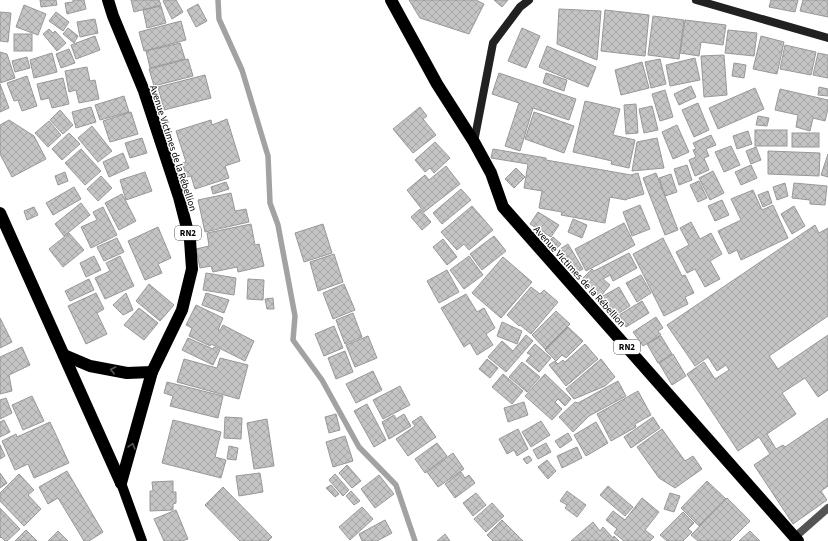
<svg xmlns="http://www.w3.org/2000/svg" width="828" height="541" font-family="'Source Sans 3',sans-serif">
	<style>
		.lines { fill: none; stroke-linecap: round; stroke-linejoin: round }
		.stream { stroke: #a2a2a2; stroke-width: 5.5 }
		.building { fill: url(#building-cross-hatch); stroke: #989898 }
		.street { stroke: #545454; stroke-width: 8 }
		.secondary { stroke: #212121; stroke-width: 8 }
		.primary { stroke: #000; stroke-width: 10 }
		.highway { stroke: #000; stroke-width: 12 }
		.oneway { stroke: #595959 }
		.labels { text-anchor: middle; stroke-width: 3; stroke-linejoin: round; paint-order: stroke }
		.shield { fill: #fff; stroke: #4c4c4c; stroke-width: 1 }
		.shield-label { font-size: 9px; font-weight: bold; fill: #000 }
		.street-label { font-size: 10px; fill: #000; stroke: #fff }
	</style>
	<defs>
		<pattern id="building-cross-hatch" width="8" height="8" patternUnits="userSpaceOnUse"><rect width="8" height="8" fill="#c4c4c4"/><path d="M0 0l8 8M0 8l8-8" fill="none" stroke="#a7a7a7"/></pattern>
	</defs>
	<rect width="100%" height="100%" fill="#fff"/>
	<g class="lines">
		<path class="stream" d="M 218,0 L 219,19 L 242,70 L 268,156 L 270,203 L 278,225 L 295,316 L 293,340 L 322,380 L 359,447 L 396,485 L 415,541"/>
	</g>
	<g class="building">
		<path d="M 40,0 L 56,0 L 57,5 L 41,7 Z"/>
		<path d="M 73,0 L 84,0 L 86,9 L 67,14 L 65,3 L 73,2 Z"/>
		<path d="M 131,0 L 159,0 L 161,5 L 134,12 Z"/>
		<path d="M 165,0 L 176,0 L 183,12 L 172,19 L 163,1 Z"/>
		<path d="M 409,0 L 476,0 L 484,4 L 469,34 L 420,18 Z"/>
		<path d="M 494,0 L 508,0 L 502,7 Z"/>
		<path d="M 771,0 L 798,0 L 795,12 L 769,7 Z"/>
		<path d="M 803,0 L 828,0 L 828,17 L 800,11 Z"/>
		<path d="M 198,4 L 207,21 L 196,27 L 187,10 Z"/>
		<path d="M 24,5 L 46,14 L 38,35 L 16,27 Z"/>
		<path d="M 161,6 L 166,23 L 147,28 L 143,10 Z"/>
		<path d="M 559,9 L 601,11 L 597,60 L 557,44 Z"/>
		<path d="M 605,10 L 649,15 L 645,56 L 601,51 Z"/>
		<path d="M 0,12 L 11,13 L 8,42 L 0,41 Z"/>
		<path d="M 56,12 L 69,22 L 63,31 L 49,21 Z"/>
		<path d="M 653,16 L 684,20 L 679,59 L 648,55 Z"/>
		<path d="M 95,19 L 98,33 L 80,37 L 77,22 Z"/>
		<path d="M 685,20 L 726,25 L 723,45 L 701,42 L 699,56 L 680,53 Z"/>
		<path d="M 181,21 L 186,40 L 144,51 L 139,32 Z"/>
		<path d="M 68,28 L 78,36 L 74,43 L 63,34 Z"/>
		<path d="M 522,28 L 540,36 L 526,68 L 508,61 Z"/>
		<path d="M 49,29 L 53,33 L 55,31 L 66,43 L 57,51 L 43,34 Z"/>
		<path d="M 728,30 L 757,33 L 754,56 L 725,53 Z"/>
		<rect x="14" y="34" width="18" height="17"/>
		<path d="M 95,36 L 100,50 L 76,59 L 71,45 Z"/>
		<path d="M 761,36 L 784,42 L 777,74 L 753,69 Z"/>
		<path d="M 180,43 L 185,59 L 150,68 L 146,51 Z"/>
		<path d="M 785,45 L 816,52 L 811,75 L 780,69 Z"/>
		<path d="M 547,46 L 596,67 L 588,87 L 539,67 Z"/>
		<path d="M 69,49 L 75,63 L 61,68 L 56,54 Z"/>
		<path d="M 0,52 L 7,54 L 15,78 L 0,83 Z"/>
		<path d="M 52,53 L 57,72 L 34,78 L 30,60 Z"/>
		<path d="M 818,53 L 828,55 L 828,78 L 813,75 Z"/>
		<path d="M 724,55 L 727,95 L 704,97 L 701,56 Z"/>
		<path d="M 27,57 L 30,68 L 15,72 L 12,61 Z"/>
		<path d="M 695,58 L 700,80 L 670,86 L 666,65 Z"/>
		<path d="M 188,59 L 193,76 L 154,86 L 149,69 Z"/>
		<path d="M 660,59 L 666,84 L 651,88 L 645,62 Z"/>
		<path d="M 642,62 L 649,88 L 621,95 L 615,70 Z"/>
		<path d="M 734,63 L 746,65 L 744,78 L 732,76 Z"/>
		<path d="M 87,67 L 90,81 L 95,80 L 99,99 L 79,103 L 76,90 L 69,92 L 65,71 Z"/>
		<path d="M 499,73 L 576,99 L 569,120 L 533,108 L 520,151 L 505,146 L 519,103 L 492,94 Z"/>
		<path d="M 546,73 L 567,80 L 564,91 L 543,83 Z"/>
		<path d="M 205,75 L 211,98 L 164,110 L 158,87 Z"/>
		<path d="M 27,76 L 37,106 L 22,111 L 18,100 L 14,101 L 7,83 Z"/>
		<path d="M 63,78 L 69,104 L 52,108 L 49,98 L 41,100 L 37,84 Z"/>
		<path d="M 0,84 L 9,108 L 0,112 Z"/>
		<path d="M 691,86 L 696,97 L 679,105 L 674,94 Z"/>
		<path d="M 819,87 L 828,89 L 828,96 L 818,95 Z"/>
		<path d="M 755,88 L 764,109 L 718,129 L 709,108 Z"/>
		<path d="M 780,89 L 828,100 L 828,109 L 825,121 L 813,118 L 810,131 L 796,127 L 798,115 L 775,110 Z"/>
		<path d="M 665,90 L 673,117 L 660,121 L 652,94 Z"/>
		<path d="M 124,96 L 129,112 L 100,120 L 95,105 Z"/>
		<path d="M 585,101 L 620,109 L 613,135 L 635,140 L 629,168 L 611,164 L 612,161 L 573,152 Z"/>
		<path d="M 698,103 L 709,130 L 694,137 L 682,110 Z"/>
		<path d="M 636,104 L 638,133 L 626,134 L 624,105 Z"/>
		<path d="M 652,106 L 658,130 L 644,133 L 639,109 Z"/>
		<path d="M 91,107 L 96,122 L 76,128 L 72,112 Z"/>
		<path d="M 420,107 L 427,116 L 423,119 L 436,135 L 413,153 L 393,129 Z"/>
		<path d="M 60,110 L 73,125 L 63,134 L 50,120 Z"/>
		<path d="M 131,112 L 138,134 L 110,142 L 103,121 Z"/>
		<path d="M 534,112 L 574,126 L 564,153 L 525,139 Z"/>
		<path d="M 758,116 L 769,118 L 767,126 L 756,125 Z"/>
		<path d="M 227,119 L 240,161 L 225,166 L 229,178 L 195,189 L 191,176 L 187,177 L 182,163 L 186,162 L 176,131 L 211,120 L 212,125 Z"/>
		<path d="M 9,120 L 34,136 L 46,159 L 12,177 L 0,154 L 0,125 Z"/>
		<path d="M 49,121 L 61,135 L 48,147 L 35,133 Z"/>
		<path d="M 677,125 L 689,152 L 673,159 L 662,132 Z"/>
		<path d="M 92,126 L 112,151 L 98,162 L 78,138 Z"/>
		<rect x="755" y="130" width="32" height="16"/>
		<path d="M 748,131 L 752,144 L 737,149 L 733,136 Z"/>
		<path d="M 69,133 L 80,144 L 62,160 L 52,149 Z"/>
		<rect x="792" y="133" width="27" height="14"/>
		<path d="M 711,135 L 716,145 L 706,149 L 709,156 L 704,158 L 709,170 L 695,176 L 689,160 L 696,157 L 693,150 L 696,149 L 693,143 Z"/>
		<path d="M 142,138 L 147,153 L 130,158 L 125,143 Z"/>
		<path d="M 657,138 L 664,168 L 632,171 L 637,142 Z"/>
		<path d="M 435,142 L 450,158 L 434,173 L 430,168 L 425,172 L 415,160 Z"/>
		<path d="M 731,146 L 740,165 L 724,172 L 715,152 Z"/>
		<path d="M 756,147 L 761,160 L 751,164 L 746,151 Z"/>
		<path d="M 81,149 L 101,171 L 85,185 L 65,163 Z"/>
		<path d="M 493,149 L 546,158 L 546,160 L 631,175 L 638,173 L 644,194 L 627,199 L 626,200 L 610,197 L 605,223 L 561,215 L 562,212 L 539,208 L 542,191 L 524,188 L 528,164 L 491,158 Z"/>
		<path d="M 768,151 L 820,153 L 819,176 L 768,174 Z"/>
		<path d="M 123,153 L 129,168 L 109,177 L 103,162 Z"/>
		<path d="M 828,154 L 828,177 L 821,175 Z"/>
		<path d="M 687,165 L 692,180 L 679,185 L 674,169 Z"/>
		<path d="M 751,165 L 757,178 L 741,185 L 735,172 Z"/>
		<path d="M 446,166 L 460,184 L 424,212 L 407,190 L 425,175 L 429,180 Z"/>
		<path d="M 516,168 L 525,177 L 514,188 L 505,179 Z"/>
		<path d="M 713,171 L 724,193 L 710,200 L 699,178 Z"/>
		<path d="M 65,172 L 68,181 L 58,185 L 55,176 Z"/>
		<path d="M 145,172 L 152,191 L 126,200 L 120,180 Z"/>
		<path d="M 656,173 L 678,230 L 665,235 L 643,178 Z"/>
		<path d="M 671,174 L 677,192 L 665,196 L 659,178 Z"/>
		<path d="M 101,176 L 112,188 L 98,201 L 87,189 Z"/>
		<path d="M 699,181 L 707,198 L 698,202 L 690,185 Z"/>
		<path d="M 226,182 L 229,189 L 213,194 L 211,187 Z"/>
		<path d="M 785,183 L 788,196 L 777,200 L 773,187 Z"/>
		<path d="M 794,183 L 827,186 L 825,205 L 810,204 L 810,200 L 792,198 Z"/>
		<path d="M 74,187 L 81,199 L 53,215 L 46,203 Z"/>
		<path d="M 461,189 L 471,200 L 442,224 L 433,213 Z"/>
		<path d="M 753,190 L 762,210 L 773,205 L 788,238 L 741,260 L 737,250 L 729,254 L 718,231 L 741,220 L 731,199 Z"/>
		<path d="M 768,191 L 772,203 L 763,207 L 758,195 Z"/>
		<path d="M 231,193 L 235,211 L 246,209 L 249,222 L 205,232 L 198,200 Z"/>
		<path d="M 122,194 L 136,221 L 119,230 L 105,203 Z"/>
		<path d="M 722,200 L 729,215 L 715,221 L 708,206 Z"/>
		<path d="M 81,203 L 90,215 L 64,236 L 55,224 Z"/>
		<path d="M 640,205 L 650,229 L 632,236 L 623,212 Z"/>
		<path d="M 472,206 L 493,230 L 469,250 L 464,244 L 457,250 L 441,232 Z"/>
		<path d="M 794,206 L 805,226 L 792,234 L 781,214 Z"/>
		<path d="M 34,207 L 38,215 L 27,220 L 24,211 Z"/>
		<path d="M 103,207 L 117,235 L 91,248 L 81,227 L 97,220 L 93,212 Z"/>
		<path d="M 420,209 L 431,222 L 422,230 L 411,217 Z"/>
		<path d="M 538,212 L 559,225 L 551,237 L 530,224 Z"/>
		<path d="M 573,219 L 587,225 L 582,238 L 568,232 Z"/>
		<path d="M 691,222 L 700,239 L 711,233 L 722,254 L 710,261 L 720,279 L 705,287 L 695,269 L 687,273 L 676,252 L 689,245 L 680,228 Z"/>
		<path d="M 624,223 L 635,245 L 586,271 L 575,249 Z"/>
		<path d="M 251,224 L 255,245 L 259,244 L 264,266 L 238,272 L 237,267 L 213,272 L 211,266 L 200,268 L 196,249 L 209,246 L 207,233 Z"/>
		<path d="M 323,224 L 332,253 L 304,262 L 295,233 Z"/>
		<path d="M 815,225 L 819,233 L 828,228 L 828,316 L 769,356 L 778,369 L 828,335 L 828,390 L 818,397 L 805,378 L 782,393 L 796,414 L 767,434 L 776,449 L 783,445 L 785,447 L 828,418 L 828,486 L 821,491 L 827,500 L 793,524 L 754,465 L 770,454 L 759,437 L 738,451 L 687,374 L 704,362 L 715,379 L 729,370 L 726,365 L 717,371 L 708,357 L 695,366 L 667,325 Z"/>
		<path d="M 158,227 L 171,258 L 158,264 L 162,273 L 145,280 L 128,241 Z"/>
		<path d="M 69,233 L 84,250 L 63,267 L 49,249 Z"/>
		<path d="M 494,236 L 506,251 L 482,270 L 470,254 Z"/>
		<path d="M 553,237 L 561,244 L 556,249 L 548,242 Z"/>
		<path d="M 117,238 L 124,252 L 104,261 L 97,247 Z"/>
		<path d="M 663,238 L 682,276 L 685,275 L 694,293 L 685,297 L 688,304 L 664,316 L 633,254 Z"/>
		<path d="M 443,239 L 457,257 L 447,265 L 433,247 Z"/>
		<path d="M 568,244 L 583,269 L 574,274 L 560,249 Z"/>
		<path d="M 629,253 L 637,268 L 613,281 L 610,275 L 603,279 L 610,285 L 600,297 L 581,280 L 592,269 L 594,271 Z"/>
		<path d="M 334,254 L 343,282 L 318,291 L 310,262 Z"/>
		<path d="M 94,256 L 101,270 L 86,277 L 80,263 Z"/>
		<path d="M 120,256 L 134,286 L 105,299 L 95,278 L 110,271 L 106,263 Z"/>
		<path d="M 469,256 L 483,275 L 464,289 L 450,270 Z"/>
		<path d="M 503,257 L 532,282 L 501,318 L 472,293 Z"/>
		<path d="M 447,270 L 459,292 L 439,303 L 427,281 Z"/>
		<path d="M 206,273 L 236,278 L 234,295 L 203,290 Z"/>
		<path d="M 641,275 L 651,293 L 637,302 L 626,283 Z"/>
		<path d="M 89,279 L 94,290 L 70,301 L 65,291 Z"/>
		<path d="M 248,279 L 264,280 L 263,300 L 247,299 Z"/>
		<path d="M 149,284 L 174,305 L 160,321 L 136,301 Z"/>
		<path d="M 344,284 L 355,310 L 333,319 L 323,293 Z"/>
		<path d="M 531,287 L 540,294 L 544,290 L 558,302 L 531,334 L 520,325 L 519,326 L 507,315 Z"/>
		<path d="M 619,287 L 630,306 L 614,316 L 603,296 Z"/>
		<path d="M 96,293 L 104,309 L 97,313 L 107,334 L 86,344 L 68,306 Z"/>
		<path d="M 126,293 L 133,310 L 123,315 L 113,305 Z"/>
		<path d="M 206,293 L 229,300 L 224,313 L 202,305 Z"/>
		<path d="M 466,294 L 477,312 L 484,308 L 495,328 L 486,334 L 493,345 L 477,355 L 470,343 L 464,347 L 441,308 Z"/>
		<path d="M 273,298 L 274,309 L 267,309 L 265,299 Z"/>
		<path d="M 642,301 L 649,313 L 626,327 L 619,315 Z"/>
		<path d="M 196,305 L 223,318 L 218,330 L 220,330 L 223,325 L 254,341 L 245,361 L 211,344 L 210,346 L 189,336 L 192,328 L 186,325 Z"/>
		<path d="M 139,308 L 158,323 L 144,340 L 124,325 Z"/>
		<path d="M 556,311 L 570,324 L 545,349 L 532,335 Z"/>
		<path d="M 353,313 L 362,337 L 345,344 L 336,320 Z"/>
		<path d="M 656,317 L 663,328 L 658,331 L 661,335 L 643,346 L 633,332 Z"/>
		<path d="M 0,318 L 12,342 L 0,348 Z"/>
		<path d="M 502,322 L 522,331 L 517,344 L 497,336 Z"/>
		<path d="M 334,326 L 343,348 L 324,356 L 315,334 Z"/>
		<path d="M 568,327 L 583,341 L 566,358 L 562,355 L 556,361 L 545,350 Z"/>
		<path d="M 526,335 L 533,341 L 506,372 L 488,357 L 502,341 L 513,351 Z"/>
		<path d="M 368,336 L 377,358 L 355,367 L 346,345 Z"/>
		<path d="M 661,336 L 672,354 L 658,363 L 647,344 Z"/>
		<path d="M 188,338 L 213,349 L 214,347 L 220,350 L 213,365 L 182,350 Z"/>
		<path d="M 535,344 L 551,358 L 539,372 L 526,361 L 531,355 L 527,353 Z"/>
		<path d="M 585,344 L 598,359 L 566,386 L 549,365 L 555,361 L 558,364 L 563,360 L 565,362 Z"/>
		<path d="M 22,347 L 30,365 L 9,375 L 12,391 L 0,394 L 0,357 Z"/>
		<path d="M 345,351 L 353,372 L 336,379 L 328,358 Z"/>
		<path d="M 673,354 L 686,376 L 672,385 L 659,363 Z"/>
		<path d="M 220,358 L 248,365 L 239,399 L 177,382 L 184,359 L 217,368 Z"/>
		<path d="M 487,359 L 498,368 L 490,378 L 479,369 Z"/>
		<path d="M 601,359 L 615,377 L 605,386 L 574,399 L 566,389 Z"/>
		<path d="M 522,362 L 540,377 L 527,392 L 509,377 Z"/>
		<path d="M 373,371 L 382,390 L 356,403 L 346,384 Z"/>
		<path d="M 503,374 L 523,391 L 512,404 L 492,387 Z"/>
		<path d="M 545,374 L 571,399 L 565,406 L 558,399 L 555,402 L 562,409 L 552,420 L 525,396 Z"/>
		<path d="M 618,381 L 626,396 L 589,416 L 573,432 L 559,417 L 575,402 L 578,403 Z"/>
		<path d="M 167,382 L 223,396 L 218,418 L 170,406 L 173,396 L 164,393 Z"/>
		<path d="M 400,386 L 410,405 L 383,419 L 373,400 Z"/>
		<path d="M 638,391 L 651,415 L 635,424 L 636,427 L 611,441 L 597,414 Z"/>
		<path d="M 32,396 L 44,421 L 23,430 L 12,405 Z"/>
		<path d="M 6,398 L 12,413 L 0,419 L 0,400 Z"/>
		<path d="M 524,402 L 528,415 L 508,422 L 504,408 Z"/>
		<path d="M 367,404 L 386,440 L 374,447 L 354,411 Z"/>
		<path d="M 336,414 L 340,430 L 329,433 L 325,417 Z"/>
		<path d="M 404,414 L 411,426 L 389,439 L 382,422 L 394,415 L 396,419 Z"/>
		<path d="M 421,416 L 436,437 L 408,456 L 396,439 L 415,426 L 412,422 Z"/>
		<path d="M 225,417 L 242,418 L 241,439 L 224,438 Z"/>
		<path d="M 653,417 L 660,428 L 631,448 L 624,437 Z"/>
		<path d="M 267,419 L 274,466 L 254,469 L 247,423 Z"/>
		<path d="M 4,420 L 10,432 L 0,437 L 0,422 Z"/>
		<path d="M 173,420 L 221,432 L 215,457 L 226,460 L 221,478 L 162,463 Z"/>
		<path d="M 541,421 L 550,435 L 531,447 L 522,432 Z"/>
		<path d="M 50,422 L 69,463 L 34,478 L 28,464 L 15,470 L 2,441 L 16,434 L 17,437 Z"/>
		<path d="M 596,422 L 608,443 L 586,456 L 574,435 Z"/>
		<path d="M 518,429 L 528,449 L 517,456 L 514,450 L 507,454 L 499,439 Z"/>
		<path d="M 662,429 L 685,461 L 693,456 L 702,469 L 675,488 L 659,478 L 637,447 Z"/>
		<path d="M 568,433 L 572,440 L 560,448 L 555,441 Z"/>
		<path d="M 345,436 L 353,461 L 333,467 L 326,442 Z"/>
		<path d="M 437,443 L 447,456 L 425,473 L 415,459 Z"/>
		<path d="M 546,443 L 551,452 L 538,459 L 533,450 Z"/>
		<path d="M 0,445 L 5,456 L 0,459 Z"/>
		<path d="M 229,446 L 238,448 L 236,460 L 227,459 Z"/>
		<path d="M 577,447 L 582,458 L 562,468 L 557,456 Z"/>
		<path d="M 453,453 L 464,469 L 438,487 L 427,472 Z"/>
		<path d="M 529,456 L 532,460 L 527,464 L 523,459 Z"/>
		<path d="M 547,460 L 556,471 L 548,479 L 538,467 Z"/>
		<path d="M 347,465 L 361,481 L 352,488 L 339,473 Z"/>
		<path d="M 67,471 L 103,532 L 89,541 L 84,541 L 58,498 L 48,504 L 39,487 Z"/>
		<path d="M 461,472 L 465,478 L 469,475 L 475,483 L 455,498 L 445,484 Z"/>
		<path d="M 0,473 L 7,483 L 0,488 Z"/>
		<path d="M 260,473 L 263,492 L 239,496 L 236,476 Z"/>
		<path d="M 19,474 L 34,490 L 28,495 L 41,509 L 24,526 L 0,501 L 0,493 Z"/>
		<path d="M 335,474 L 349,490 L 343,496 L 329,480 Z"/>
		<path d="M 379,475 L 394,494 L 375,508 L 361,489 Z"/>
		<path d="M 173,481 L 173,492 L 176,492 L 176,503 L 173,504 L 173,510 L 150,511 L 150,491 L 153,491 L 152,482 Z"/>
		<path d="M 707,481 L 726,499 L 699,526 L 681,508 Z"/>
		<path d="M 331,485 L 339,494 L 335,497 L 326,488 Z"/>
		<path d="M 608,486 L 633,507 L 625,516 L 600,495 Z"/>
		<path d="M 223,487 L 272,537 L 268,541 L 240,541 L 205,505 Z"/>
		<path d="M 351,491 L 360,501 L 354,505 L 346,496 Z"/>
		<path d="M 567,491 L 586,505 L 577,517 L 565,508 L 567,505 L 560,501 Z"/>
		<path d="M 476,493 L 486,505 L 473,516 L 463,503 Z"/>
		<path d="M 670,493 L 680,496 L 674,512 L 664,509 Z"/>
		<path d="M 642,498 L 659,512 L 645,530 L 654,537 L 650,541 L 624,541 L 614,533 L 617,529 L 606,520 L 613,511 L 625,520 Z"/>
		<path d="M 727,498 L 750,521 L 730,541 L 698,541 L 691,535 Z"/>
		<path d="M 492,503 L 504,516 L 486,532 L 474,519 Z"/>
		<path d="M 362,507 L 373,519 L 350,540 L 339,527 Z"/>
		<path d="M 0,508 L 20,529 L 7,541 L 5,541 L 1,537 L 0,538 Z"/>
		<path d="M 176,510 L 188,539 L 182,541 L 164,541 L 154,519 Z"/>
		<path d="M 683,512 L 694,523 L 688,529 L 692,532 L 683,541 L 667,541 L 660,535 Z"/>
		<path d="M 385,520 L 392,533 L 377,541 L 362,541 L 359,534 Z"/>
		<path d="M 502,520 L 523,541 L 493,541 L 487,535 Z"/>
		<path d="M 593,522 L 600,531 L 603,527 L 613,538 L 614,536 L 619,541 L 571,541 Z"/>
		<path d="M 26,530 L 37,541 L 15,541 Z"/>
		<path d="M 58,531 L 68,541 L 48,541 Z"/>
		<path d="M 750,531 L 760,541 L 739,541 Z"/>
		<path d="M 445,534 L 450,541 L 437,541 Z"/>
	</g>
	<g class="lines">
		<path class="street" d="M 795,537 L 828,508"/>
		<g class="secondary">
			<path d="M 696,0 L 828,38"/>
			<path d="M 474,142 L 493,43 L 520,7 L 529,0"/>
		</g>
		<path class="primary" d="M 121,483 L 142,541"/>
		<g class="highway">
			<path d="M 108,0 L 113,16 L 144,91 L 179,197 L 190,240 L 192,269 L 182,310 L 152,372 L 121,483"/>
			<path d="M 391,0 L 437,84 L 474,142 L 491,173 L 503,207 L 798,541"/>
			<path d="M 0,213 L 121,483"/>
			<path d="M 64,355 L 90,366 L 127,373 L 152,372"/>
		</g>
	</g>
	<defs><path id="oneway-chevron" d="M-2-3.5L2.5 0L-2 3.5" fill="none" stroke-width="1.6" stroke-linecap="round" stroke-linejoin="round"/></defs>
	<g class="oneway">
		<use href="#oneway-chevron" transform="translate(113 370) rotate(-167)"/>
		<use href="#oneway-chevron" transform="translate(132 446) rotate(-74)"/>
	</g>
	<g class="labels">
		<g class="shield">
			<rect x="175" y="226" width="26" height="14" rx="3"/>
			<rect x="614" y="340" width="26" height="14" rx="3"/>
		</g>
		<g class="shield-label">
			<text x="188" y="236">RN2</text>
			<text x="627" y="350">RN2</text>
		</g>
		<g class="street-label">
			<text transform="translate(174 148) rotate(72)" y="4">Avenue Victimes de la Rébellion</text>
			<text transform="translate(580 276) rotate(48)" y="4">Avenue Victimes de la Rébellion</text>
		</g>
	</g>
</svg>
